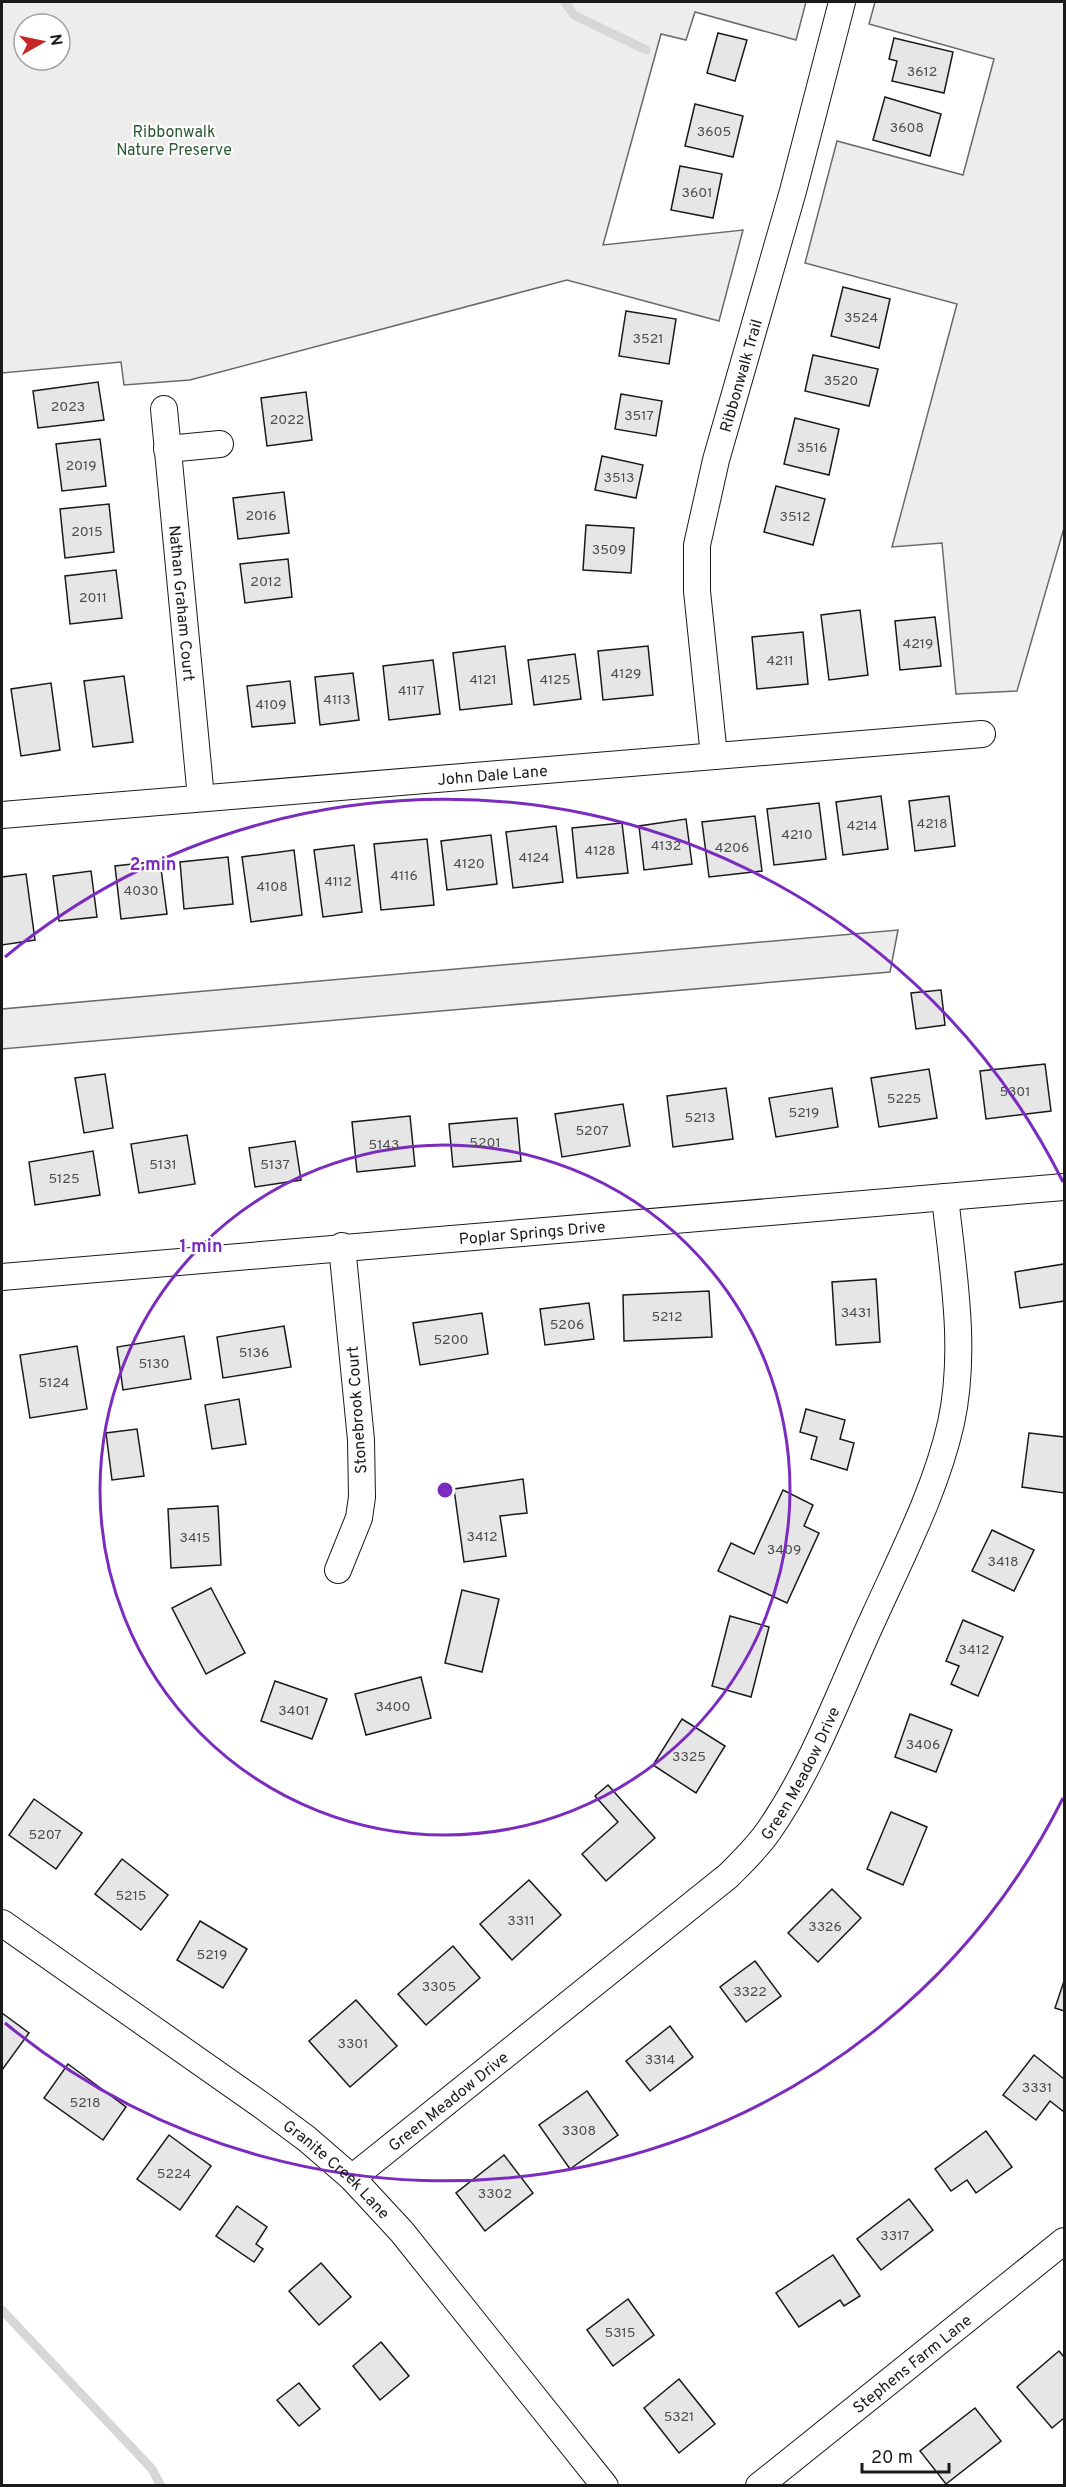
<svg xmlns="http://www.w3.org/2000/svg" width="1066" height="2487" font-family="Overpass,sans-serif">
	<style>
		.green { fill: #ededed; stroke: #6a6a6a; stroke-width: 1.5; fill-rule: evenodd }
		.lines { fill: none; stroke-linecap: round; stroke-linejoin: round }
		.stream { stroke: #d7d7d7; stroke-width: 9 }
		.building { fill: #e6e6e6; stroke: #1a1a1a; stroke-width: 1.5 }
		.street-casing { stroke: #1a1a1a; stroke-width: 28 }
		.street { stroke: #fff; stroke-width: 26 }
		.ring { fill: none; stroke: #7b2cbf; stroke-width: 3 }
		.labels { text-anchor: middle; stroke-width: 4.5; stroke-linejoin: round; paint-order: stroke }
		.number-label { font-size: 14px; fill: #4d4d4d }
		.park-label { font-size: 16px; fill: #2b5a34; stroke: #fff }
		.street-label { font-size: 16px; fill: #1a1a1a; stroke: #fff }
		.centre { fill: #7b2cbf; stroke: #fff; stroke-width: 3 }
		.ring-label { font-size: 18px; text-anchor: middle; font-weight: bold; fill: #7b2cbf; stroke: #fff; stroke-width: 4.5; stroke-linejoin: round; paint-order: stroke }
	</style>
	<rect width="100%" height="100%" fill="#fff"/>
	<g class="green">
		<path d="M 2,2 L 806,2 L 796,40 L 695,12 L 686,40 L 661,34 L 603,245 L 743,230 L 719,321 L 567,280 L 190,380 L 124,385 L 121,362 L 2,373 ZM 24,24 L 60,24 L 60,60 L 24,60 Z"/>
		<path d="M 875,2 L 1064,2 L 1064,528 L 1017,691 L 956,694 L 942,543 L 892,547 L 957,304 L 805,263 L 837,141 L 963,175 L 994,59 L 869,24 Z"/>
		<path d="M 898,930 L 890,972 L 2,1049 L 2,1009 Z"/>
	</g>
	<g class="lines">
		<g class="stream">
			<path d="M 565,2 L 574,15 L 646,50"/>
			<path d="M 2,2310 L 152,2469 L 161,2486"/>
		</g>
	</g>
	<g class="building">
		<path d="M 718,33 L 747,40 L 735,81 L 707,73 Z"/>
		<path d="M 894,38 L 953,52 L 944,93 L 892,81 L 897,61 L 889,59 Z"/>
		<path d="M 885,97 L 941,114 L 930,156 L 873,140 Z"/>
		<path d="M 695,104 L 743,116 L 733,157 L 685,146 Z"/>
		<path d="M 680,166 L 722,174 L 713,218 L 671,210 Z"/>
		<path d="M 843,287 L 890,299 L 879,348 L 831,336 Z"/>
		<path d="M 626,311 L 676,319 L 669,364 L 619,356 Z"/>
		<path d="M 813,355 L 878,369 L 869,406 L 805,391 Z"/>
		<path d="M 98,382 L 104,420 L 38,428 L 33,391 Z"/>
		<path d="M 306,392 L 312,440 L 267,446 L 261,398 Z"/>
		<path d="M 621,394 L 662,401 L 656,436 L 615,429 Z"/>
		<path d="M 795,418 L 839,429 L 829,475 L 784,464 Z"/>
		<path d="M 100,439 L 106,486 L 62,491 L 56,444 Z"/>
		<path d="M 602,456 L 643,465 L 636,498 L 595,490 Z"/>
		<path d="M 776,486 L 825,499 L 813,545 L 764,532 Z"/>
		<path d="M 284,492 L 289,533 L 238,539 L 233,498 Z"/>
		<path d="M 109,504 L 114,552 L 65,558 L 60,509 Z"/>
		<path d="M 586,525 L 634,528 L 631,573 L 583,570 Z"/>
		<path d="M 288,559 L 292,597 L 245,603 L 240,564 Z"/>
		<path d="M 116,570 L 122,618 L 70,624 L 65,576 Z"/>
		<path d="M 860,610 L 868,675 L 829,680 L 821,615 Z"/>
		<path d="M 935,617 L 941,666 L 900,670 L 895,621 Z"/>
		<path d="M 803,632 L 808,684 L 757,689 L 752,637 Z"/>
		<path d="M 505,646 L 512,704 L 460,710 L 453,653 Z"/>
		<path d="M 648,646 L 653,695 L 603,700 L 598,651 Z"/>
		<path d="M 575,654 L 581,699 L 534,705 L 528,660 Z"/>
		<path d="M 433,660 L 440,714 L 389,720 L 383,666 Z"/>
		<path d="M 353,673 L 359,720 L 320,725 L 315,677 Z"/>
		<path d="M 124,676 L 133,742 L 93,747 L 84,681 Z"/>
		<path d="M 290,681 L 295,723 L 252,727 L 247,686 Z"/>
		<path d="M 51,683 L 60,750 L 21,756 L 11,689 Z"/>
		<path d="M 881,796 L 888,849 L 843,855 L 836,802 Z"/>
		<path d="M 949,796 L 955,846 L 915,851 L 909,801 Z"/>
		<path d="M 819,803 L 826,859 L 774,865 L 767,809 Z"/>
		<path d="M 755,816 L 762,871 L 709,877 L 702,822 Z"/>
		<path d="M 686,819 L 692,864 L 644,870 L 639,826 Z"/>
		<path d="M 622,823 L 628,873 L 577,878 L 572,828 Z"/>
		<path d="M 556,826 L 563,882 L 513,888 L 506,832 Z"/>
		<path d="M 491,835 L 497,884 L 447,890 L 441,841 Z"/>
		<path d="M 427,839 L 434,905 L 381,910 L 374,844 Z"/>
		<path d="M 354,845 L 362,912 L 323,917 L 314,850 Z"/>
		<path d="M 294,850 L 302,915 L 251,922 L 242,857 Z"/>
		<path d="M 228,857 L 233,904 L 184,909 L 180,862 Z"/>
		<path d="M 160,861 L 167,914 L 121,919 L 115,866 Z"/>
		<path d="M 91,871 L 97,917 L 59,921 L 53,876 Z"/>
		<path d="M 26,874 L 35,940 L 2,945 L 2,877 Z"/>
		<path d="M 941,990 L 945,1025 L 916,1029 L 911,993 Z"/>
		<path d="M 1045,1064 L 1051,1111 L 986,1119 L 980,1071 Z"/>
		<path d="M 929,1069 L 937,1118 L 879,1127 L 871,1078 Z"/>
		<path d="M 105,1074 L 113,1128 L 84,1133 L 75,1078 Z"/>
		<path d="M 726,1088 L 733,1139 L 673,1147 L 667,1096 Z"/>
		<path d="M 832,1088 L 838,1127 L 776,1137 L 769,1098 Z"/>
		<path d="M 623,1104 L 630,1146 L 562,1157 L 555,1114 Z"/>
		<path d="M 410,1116 L 415,1166 L 357,1172 L 352,1122 Z"/>
		<path d="M 517,1118 L 521,1161 L 453,1167 L 449,1124 Z"/>
		<path d="M 187,1135 L 195,1184 L 139,1193 L 131,1144 Z"/>
		<path d="M 295,1141 L 301,1180 L 255,1187 L 249,1148 Z"/>
		<path d="M 93,1151 L 100,1195 L 35,1205 L 29,1162 Z"/>
		<path d="M 1064,1264 L 1064,1301 L 1020,1308 L 1015,1272 Z"/>
		<path d="M 876,1279 L 880,1342 L 836,1345 L 832,1282 Z"/>
		<path d="M 709,1291 L 712,1337 L 624,1341 L 623,1295 Z"/>
		<path d="M 589,1303 L 594,1339 L 545,1345 L 540,1309 Z"/>
		<path d="M 482,1313 L 488,1354 L 420,1365 L 413,1323 Z"/>
		<path d="M 284,1326 L 291,1367 L 223,1378 L 217,1337 Z"/>
		<path d="M 184,1336 L 191,1379 L 123,1390 L 117,1347 Z"/>
		<path d="M 77,1346 L 87,1409 L 30,1418 L 20,1355 Z"/>
		<path d="M 239,1399 L 246,1444 L 212,1449 L 205,1405 Z"/>
		<path d="M 806,1409 L 845,1420 L 840,1439 L 854,1443 L 847,1470 L 811,1459 L 817,1437 L 800,1432 Z"/>
		<path d="M 137,1429 L 144,1476 L 112,1480 L 106,1433 Z"/>
		<path d="M 1029,1433 L 1064,1437 L 1064,1493 L 1022,1487 Z"/>
		<path d="M 523,1479 L 527,1513 L 500,1516 L 506,1556 L 464,1562 L 454,1489 Z"/>
		<path d="M 783,1490 L 813,1505 L 804,1526 L 819,1533 L 787,1603 L 718,1571 L 731,1543 L 754,1554 Z"/>
		<path d="M 218,1506 L 221,1565 L 171,1568 L 168,1509 Z"/>
		<path d="M 992,1530 L 1034,1550 L 1014,1591 L 972,1571 Z"/>
		<path d="M 211,1588 L 245,1653 L 206,1674 L 172,1608 Z"/>
		<path d="M 462,1590 L 499,1599 L 482,1672 L 445,1663 Z"/>
		<path d="M 730,1616 L 769,1627 L 751,1697 L 712,1686 Z"/>
		<path d="M 963,1620 L 1003,1637 L 978,1696 L 951,1684 L 959,1666 L 946,1661 Z"/>
		<path d="M 421,1677 L 431,1718 L 366,1735 L 355,1694 Z"/>
		<path d="M 275,1681 L 327,1699 L 312,1739 L 261,1721 Z"/>
		<path d="M 910,1714 L 952,1730 L 936,1772 L 895,1757 Z"/>
		<path d="M 682,1719 L 725,1746 L 696,1793 L 653,1765 Z"/>
		<path d="M 608,1785 L 655,1838 L 606,1881 L 582,1854 L 618,1822 L 595,1796 Z"/>
		<path d="M 34,1799 L 82,1833 L 56,1869 L 9,1835 Z"/>
		<path d="M 891,1812 L 927,1827 L 903,1885 L 867,1869 Z"/>
		<path d="M 122,1859 L 168,1895 L 141,1930 L 95,1894 Z"/>
		<path d="M 529,1880 L 561,1915 L 512,1960 L 480,1924 Z"/>
		<path d="M 832,1889 L 861,1918 L 818,1962 L 788,1933 Z"/>
		<path d="M 200,1921 L 247,1949 L 223,1988 L 177,1960 Z"/>
		<path d="M 453,1946 L 480,1978 L 426,2025 L 398,1994 Z"/>
		<path d="M 755,1961 L 781,1996 L 746,2022 L 720,1987 Z"/>
		<path d="M 1064,1981 L 1064,2011 L 1055,2008 Z"/>
		<path d="M 356,2000 L 397,2046 L 350,2087 L 309,2041 Z"/>
		<path d="M 2,2013 L 29,2033 L 2,2070 Z"/>
		<path d="M 670,2026 L 693,2057 L 650,2091 L 626,2061 Z"/>
		<path d="M 1034,2055 L 1064,2079 L 1064,2112 L 1050,2101 L 1036,2120 L 1003,2095 Z"/>
		<path d="M 68,2064 L 126,2107 L 103,2140 L 44,2098 Z"/>
		<path d="M 587,2091 L 618,2135 L 570,2169 L 539,2125 Z"/>
		<path d="M 986,2131 L 1012,2167 L 976,2193 L 967,2180 L 951,2191 L 935,2169 Z"/>
		<path d="M 169,2135 L 211,2166 L 180,2210 L 137,2179 Z"/>
		<path d="M 504,2155 L 533,2193 L 485,2231 L 456,2193 Z"/>
		<path d="M 909,2199 L 933,2230 L 881,2270 L 857,2239 Z"/>
		<path d="M 237,2206 L 267,2227 L 256,2244 L 263,2249 L 254,2262 L 216,2236 Z"/>
		<path d="M 833,2255 L 860,2296 L 844,2306 L 840,2300 L 799,2327 L 776,2293 Z"/>
		<path d="M 321,2263 L 351,2297 L 319,2325 L 289,2291 Z"/>
		<path d="M 628,2299 L 654,2335 L 613,2366 L 587,2330 Z"/>
		<path d="M 381,2342 L 409,2376 L 380,2400 L 353,2366 Z"/>
		<path d="M 1059,2351 L 1064,2357 L 1064,2418 L 1052,2428 L 1017,2387 Z"/>
		<path d="M 679,2379 L 715,2424 L 679,2453 L 644,2408 Z"/>
		<path d="M 299,2383 L 320,2409 L 299,2426 L 277,2400 Z"/>
		<path d="M 975,2408 L 1001,2441 L 946,2484 L 920,2451 Z"/>
	</g>
	<g class="lines">
		<g class="street-casing">
			<g id="street">
				<path id="s1" d="M 164,409 L 201,798"/>
				<path d="M 167,449 L 220,444"/>
				<path id="s2" d="M 714,756 L 697,591 L 697,545 L 716,460 L 793,191 L 842,2"/>
				<path id="s3" d="M 2,815 L 982,734"/>
				<path id="s4" d="M 2,1277 L 1064,1187"/>
				<path d="M 338,1570 L 359,1518 L 362,1497 L 361,1440 L 342,1246"/>
				<path id="s5" d="M 2,1923 L 264,2107 L 307,2139 L 352,2178 L 402,2232 L 605,2486"/>
				<path id="s6" d="M 352,2178 L 728,1876 C 743,1861 758,1847 770,1829 C 814,1765 841,1688 874,1617 C 902,1555 936,1490 951,1423 C 967,1350 953,1271 945,1197"/>
				<path id="s7" d="M 759,2486 L 1064,2241"/>
			</g>
		</g>
		<use href="#street" class="street"/>
	</g>
	<g class="ring">
		<circle cx="445" cy="1490" r="345"/>
		<path d="M1063 1798A691 691 0 0 1 5 2023M5 957A691 691 0 0 1 1063 1182"/>
	</g>
	<g class="labels">
		<g class="number-label">
			<text x="922" y="76">3612</text>
			<text x="907" y="132">3608</text>
			<text x="714" y="136">3605</text>
			<text x="697" y="197">3601</text>
			<text x="861" y="322">3524</text>
			<text x="648" y="343">3521</text>
			<text x="841" y="385">3520</text>
			<text x="68" y="411">2023</text>
			<text x="639" y="420">3517</text>
			<text x="287" y="424">2022</text>
			<text x="812" y="452">3516</text>
			<text x="81" y="470">2019</text>
			<text x="619" y="482">3513</text>
			<text x="261" y="520">2016</text>
			<text x="795" y="521">3512</text>
			<text x="87" y="536">2015</text>
			<text x="609" y="554">3509</text>
			<text x="266" y="586">2012</text>
			<text x="93" y="602">2011</text>
			<text x="918" y="648">4219</text>
			<text x="780" y="665">4211</text>
			<text x="626" y="678">4129</text>
			<text x="483" y="684">4121</text>
			<text x="555" y="684">4125</text>
			<text x="411" y="695">4117</text>
			<text x="337" y="704">4113</text>
			<text x="271" y="709">4109</text>
			<text x="932" y="828">4218</text>
			<text x="862" y="830">4214</text>
			<text x="797" y="839">4210</text>
			<text x="666" y="850">4132</text>
			<text x="732" y="852">4206</text>
			<text x="600" y="855">4128</text>
			<text x="534" y="862">4124</text>
			<text x="469" y="868">4120</text>
			<text x="404" y="880">4116</text>
			<text x="338" y="886">4112</text>
			<text x="272" y="891">4108</text>
			<text x="141" y="895">4030</text>
			<text x="1015" y="1096">5301</text>
			<text x="904" y="1103">5225</text>
			<text x="804" y="1117">5219</text>
			<text x="700" y="1122">5213</text>
			<text x="592" y="1135">5207</text>
			<text x="485" y="1147">5201</text>
			<text x="384" y="1149">5143</text>
			<text x="163" y="1169">5131</text>
			<text x="275" y="1169">5137</text>
			<text x="64" y="1183">5125</text>
			<text x="856" y="1317">3431</text>
			<text x="667" y="1321">5212</text>
			<text x="567" y="1329">5206</text>
			<text x="451" y="1344">5200</text>
			<text x="254" y="1357">5136</text>
			<text x="154" y="1368">5130</text>
			<text x="54" y="1387">5124</text>
			<text x="482" y="1541">3412</text>
			<text x="195" y="1542">3415</text>
			<text x="784" y="1554">3409</text>
			<text x="1003" y="1566">3418</text>
			<text x="974" y="1654">3412</text>
			<text x="393" y="1711">3400</text>
			<text x="294" y="1715">3401</text>
			<text x="923" y="1749">3406</text>
			<text x="689" y="1761">3325</text>
			<text x="45" y="1839">5207</text>
			<text x="131" y="1900">5215</text>
			<text x="521" y="1925">3311</text>
			<text x="825" y="1931">3326</text>
			<text x="212" y="1959">5219</text>
			<text x="439" y="1991">3305</text>
			<text x="750" y="1996">3322</text>
			<text x="353" y="2048">3301</text>
			<text x="660" y="2064">3314</text>
			<text x="1037" y="2092">3331</text>
			<text x="85" y="2107">5218</text>
			<text x="579" y="2135">3308</text>
			<text x="174" y="2178">5224</text>
			<text x="495" y="2198">3302</text>
			<text x="895" y="2240">3317</text>
			<text x="620" y="2337">5315</text>
			<text x="679" y="2421">5321</text>
		</g>
		<g class="park-label">
			<text x="174" y="137">Ribbonwalk<tspan x="174" dy="18">Nature Preserve</tspan></text>
		</g>
		<g class="street-label">
			<text dy="6" stroke="none"><textPath href="#s2" startOffset="387">Ribbonwalk Trail</textPath></text>
			<text dy="6" stroke="none"><textPath href="#s1" startOffset="195">Nathan Graham Court</textPath></text>
			<text dy="6" stroke="none"><textPath href="#s3" startOffset="492">John Dale Lane</textPath></text>
			<text dy="6" stroke="none"><textPath href="#s4" startOffset="532">Poplar Springs Drive</textPath></text>
			<text transform="translate(356 1410) rotate(-94)" y="6">Stonebrook Court</text>
			<text dy="6" stroke="none"><textPath href="#s6" startOffset="609">Green Meadow Drive</textPath></text>
			<text dy="6" stroke="none"><textPath href="#s6" startOffset="123">Green Meadow Drive</textPath></text>
			<text dy="6" stroke="none"><textPath href="#s5" startOffset="416">Granite Creek Lane</textPath></text>
			<text dy="6" stroke="none"><textPath href="#s7" startOffset="196">Stephens Farm Lane</textPath></text>
		</g>
	</g>
	<circle cx="445" cy="1490" r="9" class="centre"/>
	<g class="ring-label">
		<text x="153" y="870">2 min</text>
		<text x="201" y="1252">1 min</text>
	</g>
	<rect width="1066" height="2487" fill="none" stroke="#1a1a1a" stroke-width="6"/>
	<g transform="translate(42 42) rotate(81)"><circle r="28" fill="#ffffff" stroke="#a3a3a3" stroke-width="1.5"/>
	<path d="M0-4.5L10 22L0 15L-10 22Z" fill="#c62828"/>
	<text y="-9" font-size="16" font-weight="bold" text-anchor="middle" fill="#1a1a1a">N</text>
	</g>
	<path d="M862 2463v9h87v-9" fill="none" stroke="#1a1a1a" stroke-width="3"/>
	<text x="871" y="2463" font-size="18" fill="#1a1a1a" stroke="#ffffff" stroke-width="4.5" paint-order="stroke">20 m</text>
</svg>
